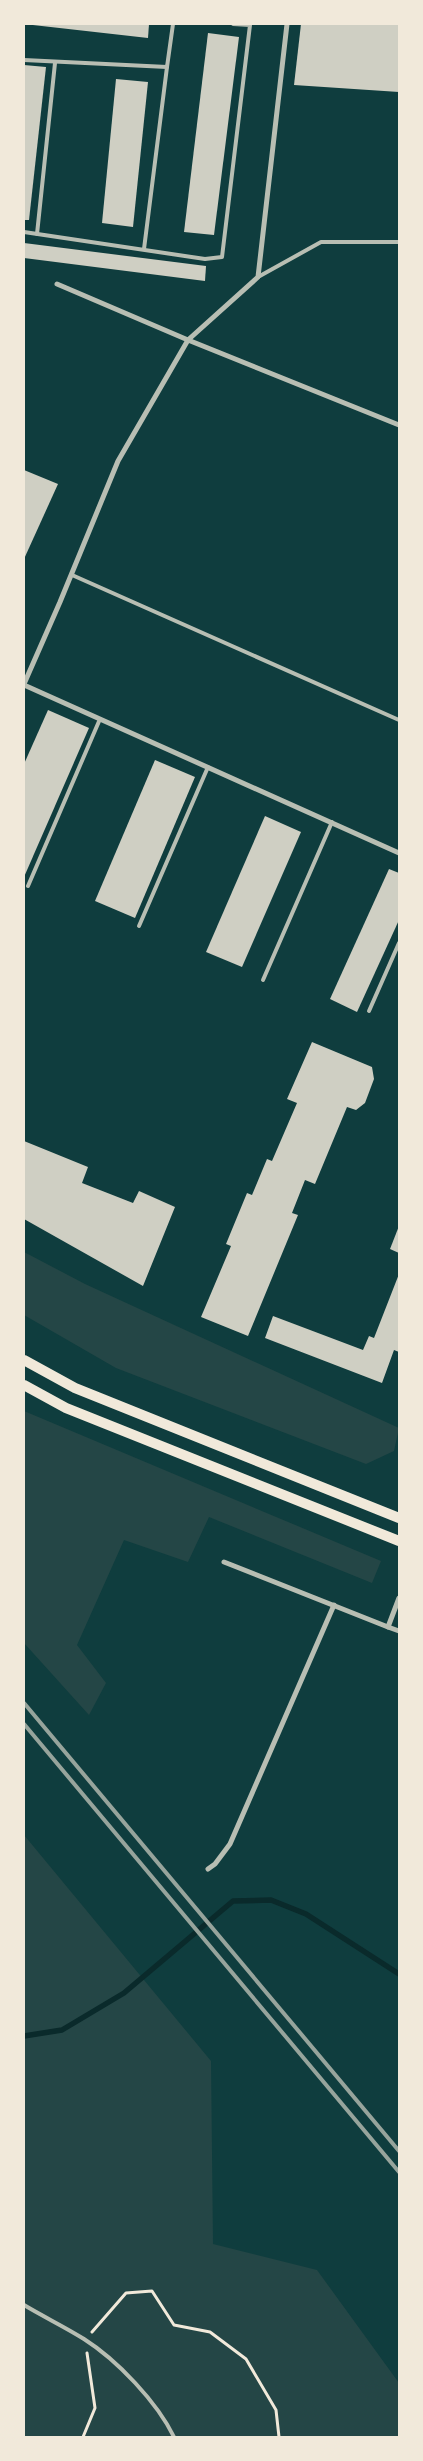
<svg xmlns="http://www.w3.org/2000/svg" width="423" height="2461" font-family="'Asap Condensed',sans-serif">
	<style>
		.green { fill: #244646 }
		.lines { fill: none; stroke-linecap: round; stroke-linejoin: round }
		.stream { stroke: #0a2a2b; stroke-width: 5.5 }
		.building { fill: #cfcfc3 }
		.path { stroke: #f1e9da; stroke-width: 3 }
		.service { stroke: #b8beb3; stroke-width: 4 }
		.minor { stroke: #b8beb3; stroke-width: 5 }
		.secondary { stroke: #f1e9da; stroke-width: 10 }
		.rail { stroke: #97a49c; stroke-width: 4 }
	</style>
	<rect width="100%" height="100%" fill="#0f3d3e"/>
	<g class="green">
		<path d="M 24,1252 L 85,1284 L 399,1428 L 394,1451 L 366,1464 L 116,1368 L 24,1315 Z"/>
		<path d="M 24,1411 L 381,1561 L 372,1583 L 209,1517 L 188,1562 L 124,1540 L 77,1645 L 106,1683 L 89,1715 L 24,1643 Z"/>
		<path d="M 24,1835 L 211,2061 L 213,2244 L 317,2270 L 399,2383 L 399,2437 L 24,2437 Z"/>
	</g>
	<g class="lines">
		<path class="stream" d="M 24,2036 L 62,2030 L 124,1993 L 233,1901 L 271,1900 L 306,1914 L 399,1974"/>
	</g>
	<g class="building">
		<path d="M 24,24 L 149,24 L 148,38 Z"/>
		<path d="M 301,24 L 399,24 L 399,92 L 294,85 Z"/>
		<path d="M 208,33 L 239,37 L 214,235 L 184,232 Z"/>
		<path d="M 24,65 L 46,67 L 29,220 L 24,220 Z"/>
		<path d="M 116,79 L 148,82 L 133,227 L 102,223 Z"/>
		<path d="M 24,243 L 206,266 L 205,281 L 24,258 Z"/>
		<path d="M 24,470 L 58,484 L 24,559 Z"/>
		<path d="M 48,710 L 89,728 L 24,877 L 24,764 Z"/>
		<path d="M 155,760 L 195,777 L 135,918 L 95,901 Z"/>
		<path d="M 265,816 L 301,832 L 242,967 L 206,952 Z"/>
		<path d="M 389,869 L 399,873 L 399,920 L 357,1012 L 330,999 Z"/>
		<path d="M 312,1042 L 372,1067 L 374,1079 L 365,1103 L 356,1110 L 347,1107 L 315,1184 L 305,1180 L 292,1213 L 298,1215 L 248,1336 L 201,1317 L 231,1246 L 226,1244 L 247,1193 L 252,1195 L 267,1159 L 272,1161 L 297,1103 L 287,1099 Z"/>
		<path d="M 24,1141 L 88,1167 L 82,1183 L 133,1203 L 139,1191 L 175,1207 L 143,1286 L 24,1219 Z"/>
		<path d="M 399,1226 L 399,1253 L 390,1249 Z"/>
		<path d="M 399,1274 L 399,1352 L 394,1350 L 382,1383 L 265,1338 L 273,1316 L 363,1350 L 369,1336 L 374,1338 Z"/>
	</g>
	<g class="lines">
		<g class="path">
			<path d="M 92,2332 L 126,2293 L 152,2291 L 174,2325 L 210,2332 L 246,2359 L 276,2410 L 279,2437"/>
			<path d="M 83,2437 L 95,2408 L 87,2353"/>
		</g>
		<g class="service">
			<path d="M 24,60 L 167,67 L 173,24"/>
			<path d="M 24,232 L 205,259 L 222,257 L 250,25 L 233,24"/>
			<path d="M 37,234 L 55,63"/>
			<path d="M 144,249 L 167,67"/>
			<path d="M 258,277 L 321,242 L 399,242"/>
			<path d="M 72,575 L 399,720"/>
			<path d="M 28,886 L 100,719"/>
			<path d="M 139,926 L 208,767"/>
			<path d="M 263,980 L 332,822"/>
			<path d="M 369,1011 L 399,943"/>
			<path d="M 24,2305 C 44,2317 65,2327 84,2339 C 117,2360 157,2402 174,2437"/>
		</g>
		<g class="minor">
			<path d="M 57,284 L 188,340 L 399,425"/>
			<path d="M 24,684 L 60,602 L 118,461 L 188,340 L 258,277 L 287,24"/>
			<path d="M 24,685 L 399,853"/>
			<path d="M 224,1562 L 388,1627"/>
			<path d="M 399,1598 L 388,1627 L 399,1631"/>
			<path d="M 208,1869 L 215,1864 L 230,1844 L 334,1605"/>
		</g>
		<g class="secondary">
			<path d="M 24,1360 L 75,1388 L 399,1518"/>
			<path d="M 24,1385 L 66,1408 L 399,1541"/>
		</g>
		<g class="rail">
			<path d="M 24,1703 L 399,2151"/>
			<path d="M 24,1724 L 399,2172"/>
		</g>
	</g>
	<rect width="423" height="2461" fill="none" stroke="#f1e9da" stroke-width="50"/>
</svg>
